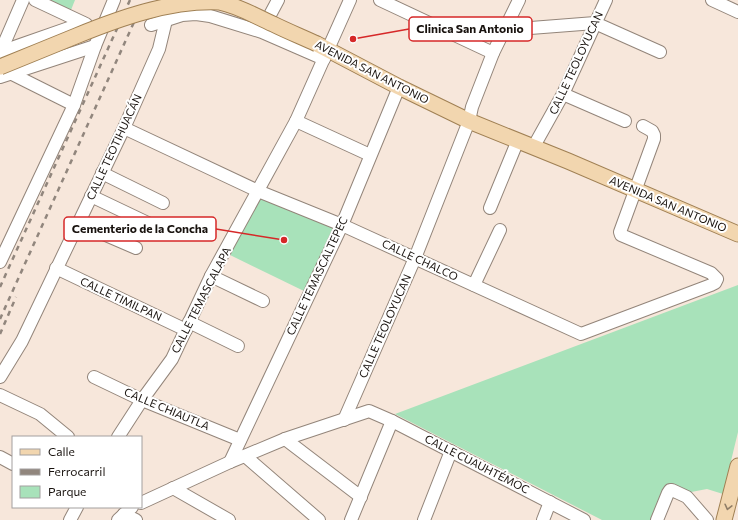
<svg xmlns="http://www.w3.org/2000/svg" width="738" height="520" font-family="Commissioner,sans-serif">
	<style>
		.green { fill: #a8e2ba }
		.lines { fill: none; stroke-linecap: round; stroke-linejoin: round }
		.minor-casing { stroke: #93857a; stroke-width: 14 }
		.major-casing { stroke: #a08054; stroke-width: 17 }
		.minor { stroke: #fff; stroke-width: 12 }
		.major { stroke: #f2d6af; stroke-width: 15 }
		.rail { stroke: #91867d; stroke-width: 2.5; stroke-dasharray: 5 5; stroke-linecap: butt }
		.major-bridge-casing { stroke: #a08054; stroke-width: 17; stroke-linecap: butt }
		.major-bridge { stroke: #f2d6af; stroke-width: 15 }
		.oneway { stroke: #907e67 }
		.labels { text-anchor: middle; stroke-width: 4; stroke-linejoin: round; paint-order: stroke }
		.street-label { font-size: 11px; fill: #18120e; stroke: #fff }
		.leader { fill: none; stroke: #d62828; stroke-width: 1.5 }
		.callout-dot { fill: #d62828; stroke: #fff; stroke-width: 1.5 }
		.callout { fill: #fff; stroke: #d62828; stroke-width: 1.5 }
		.callout-label { font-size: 12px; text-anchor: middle; font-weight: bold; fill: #18120e }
	</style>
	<rect width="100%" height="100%" fill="#f7e7db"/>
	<g class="green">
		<path d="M 38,0 L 75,0 L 69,15 Z"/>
		<path d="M 261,192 L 337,225 L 306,292 L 230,255 Z"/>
		<path d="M 738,285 L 738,432 L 723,494 L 707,489 L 691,492 L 669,484 L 653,520 L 602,520 L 395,414 Z"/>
	</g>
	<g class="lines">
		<g class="minor-casing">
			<g id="minor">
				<path d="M 35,0 L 86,24"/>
				<path d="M 380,0 L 493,53"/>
				<path d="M 712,0 L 738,12"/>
				<path d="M 270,15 L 278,0"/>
				<path d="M 151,25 L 182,15 L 196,14 L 210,16 L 262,32 L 324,59"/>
				<path d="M 504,30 L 595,23 L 660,52"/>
				<path d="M 0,52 L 83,23"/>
				<path d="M 0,53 L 23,0"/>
				<path d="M 10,73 L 74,105"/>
				<path d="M 0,77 L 95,46"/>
				<path d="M 563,94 L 625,121"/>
				<path d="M 296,121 L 370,155"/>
				<path d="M 124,128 L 258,191 L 342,225 L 581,334 L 711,285 L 715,283 L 717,279 L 711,273 L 621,235 L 620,232 L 654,139 L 654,135 L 652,131 L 643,126"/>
				<path d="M 534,146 L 563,94 L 606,0"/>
				<path d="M 102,173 L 163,203"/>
				<path d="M 91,196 L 154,226"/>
				<path d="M 490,208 L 518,140"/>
				<path d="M 78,223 L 136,248"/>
				<path d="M 0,262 L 74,105 L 95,46 L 114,0"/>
				<path d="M 56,268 L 186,330"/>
				<path d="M 211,276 L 263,301"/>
				<path d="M 474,285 L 500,230"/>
				<path d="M 189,322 L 238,346"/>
				<path d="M 0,377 L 22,341 L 124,128 L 159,49 L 166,20"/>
				<path d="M 94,377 L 142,400 L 240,440"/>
				<path d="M 0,395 L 40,414 L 68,437"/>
				<path d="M 344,420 L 415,258 L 469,121 L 472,107 L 493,53 L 519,0"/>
				<path d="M 118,437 L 142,400 L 172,359 L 211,276 L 296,121 L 350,0"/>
				<path d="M 285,439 L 361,497"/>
				<path d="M 245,456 L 319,520"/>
				<path d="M 0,457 L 13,464"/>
				<path d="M 230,462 L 342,225 L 399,87"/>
				<path d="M 173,488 L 229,520"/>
				<path d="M 141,503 L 230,462 L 285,439 L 369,411 L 392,421 L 584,520"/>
				<path d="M 124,514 L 136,520"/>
				<path d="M 70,520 L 77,507"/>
				<path d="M 118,520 L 132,507"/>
				<path d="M 351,520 L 392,421"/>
				<path d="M 424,520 L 451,451"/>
				<path d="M 543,520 L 550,502"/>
				<path d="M 657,520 L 668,493 L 670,490 L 672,490 L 687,497 L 707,520"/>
			</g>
		</g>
		<g class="major-casing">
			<g id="major">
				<path d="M 317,44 L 399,87 L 469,121 L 568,161 L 738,234"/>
				<path d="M 724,520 L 738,466"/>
			</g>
		</g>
		<use href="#minor" class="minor"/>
		<use href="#major" class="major"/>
		<g class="rail">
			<path d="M 0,287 L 130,0"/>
			<path d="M 0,319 L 144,0"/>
			<path d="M 0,334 L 16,297"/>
		</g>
		<g class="major-bridge-casing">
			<path id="major-bridge" d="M 0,67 C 25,57 51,46 76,36 C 120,18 170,0 219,2 C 239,6 255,16 273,24 C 287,31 302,37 317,44"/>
		</g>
		<use href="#major-bridge" class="major-bridge"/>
	</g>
	<defs><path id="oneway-chevron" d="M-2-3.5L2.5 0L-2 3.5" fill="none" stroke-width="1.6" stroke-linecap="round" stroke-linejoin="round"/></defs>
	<use class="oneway" href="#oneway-chevron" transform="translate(728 507) rotate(104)"/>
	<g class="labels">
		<g class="street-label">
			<text transform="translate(576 63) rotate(-65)" y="4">CALLE TEOLOYUCAN</text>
			<text transform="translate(372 72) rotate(27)" y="4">AVENIDA SAN ANTONIO</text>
			<text transform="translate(114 147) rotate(-65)" y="4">CALLE TEOTIHUACÁN</text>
			<text transform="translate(668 204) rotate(23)" y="4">AVENIDA SAN ANTONIO</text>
			<text transform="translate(420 260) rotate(25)" y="4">CALLE CHALCO</text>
			<text transform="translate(317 276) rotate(-65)" y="4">CALLE TEMASCALTEPEC</text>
			<text transform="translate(121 299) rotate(25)" y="4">CALLE TIMILPAN</text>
			<text transform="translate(201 300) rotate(-63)" y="4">CALLE TEMASCALAPA</text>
			<text transform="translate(385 326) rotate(-66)" y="4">CALLE TEOLOYUCAN</text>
			<text transform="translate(167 409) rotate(23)" y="4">CALLE CHIAUTLA</text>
			<text transform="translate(477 464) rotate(27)" y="4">CALLE CUAUHTÉMOC</text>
		</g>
	</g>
	<path class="leader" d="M353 39L409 29M284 240L216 229"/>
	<g class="callout-dot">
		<circle cx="353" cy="39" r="4"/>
		<circle cx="284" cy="240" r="4"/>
	</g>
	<g class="callout">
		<rect x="409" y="17" width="123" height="24" rx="4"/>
		<rect x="64" y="217" width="152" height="24" rx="4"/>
	</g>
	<g class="callout-label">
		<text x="470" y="33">Clinica San Antonio</text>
		<text x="140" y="233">Cementerio de la Concha</text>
	</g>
	<rect x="12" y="436" width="130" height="72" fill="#ffffff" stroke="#a3a09f"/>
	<rect x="20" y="449" width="20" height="6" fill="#f2d6af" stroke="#a3a09f"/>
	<text x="48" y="456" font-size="12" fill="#18120e">Calle</text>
	<rect x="20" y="469" width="20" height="6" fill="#91867d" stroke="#a3a09f"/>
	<text x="48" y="476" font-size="12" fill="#18120e">Ferrocarril</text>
	<rect x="20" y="486" width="20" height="12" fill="#a8e2ba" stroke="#a3a09f"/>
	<text x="48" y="496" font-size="12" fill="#18120e">Parque</text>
</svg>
